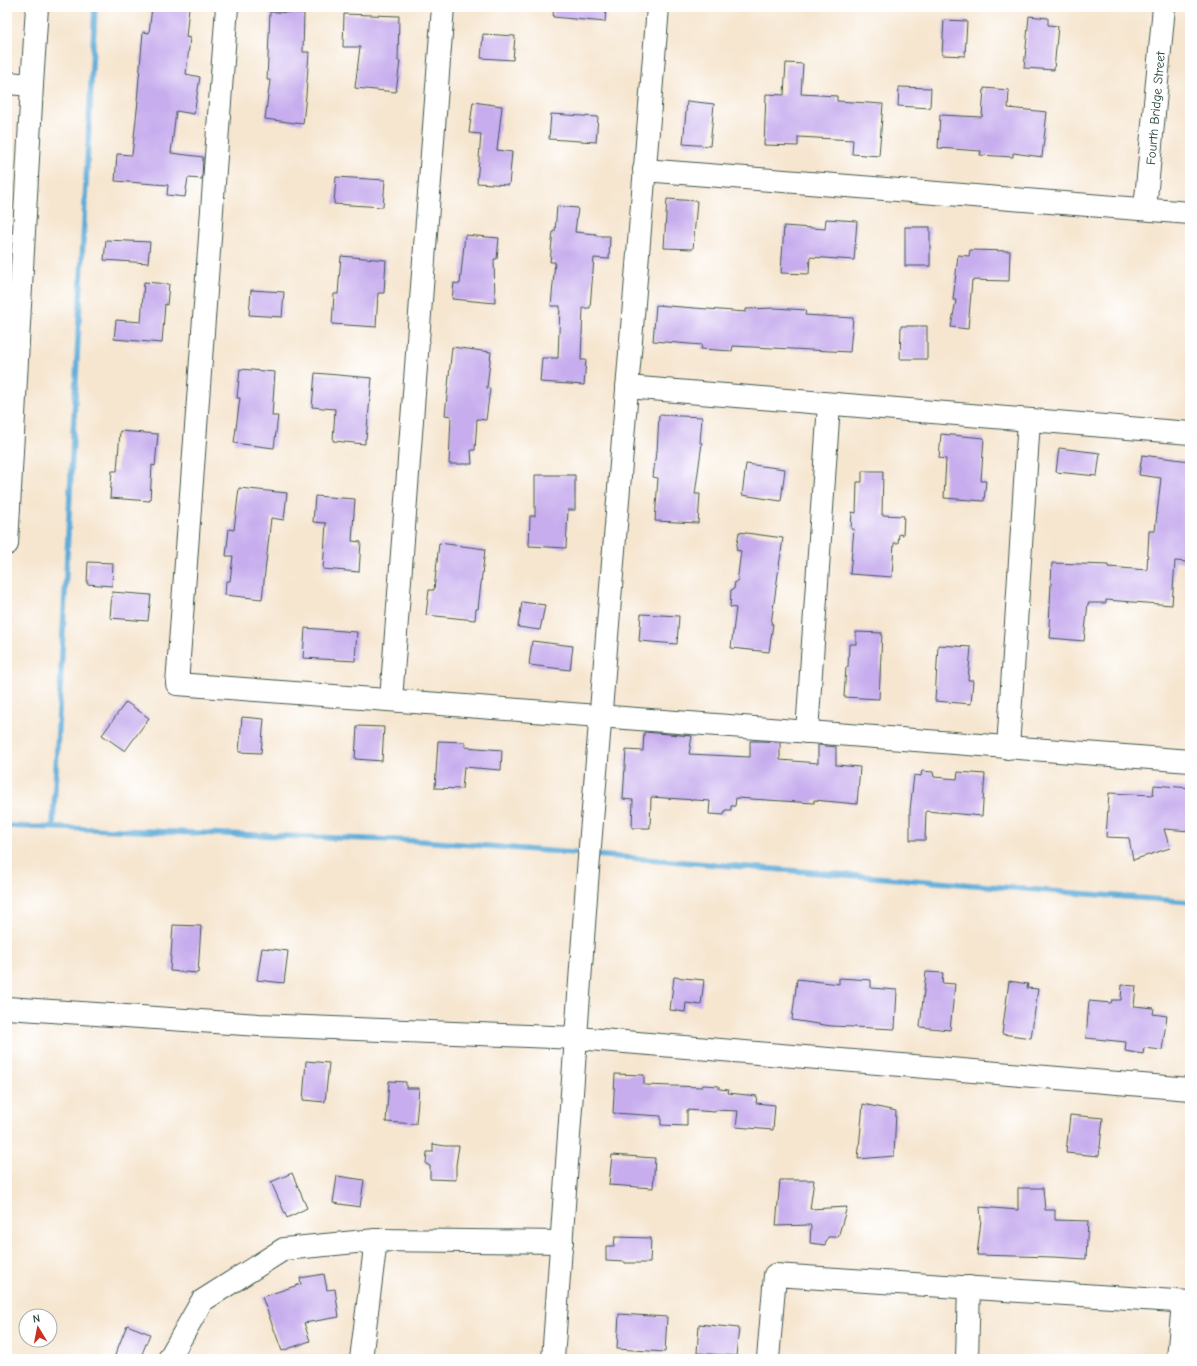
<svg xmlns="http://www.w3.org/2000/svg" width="1197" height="1366" font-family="'Comic Neue',sans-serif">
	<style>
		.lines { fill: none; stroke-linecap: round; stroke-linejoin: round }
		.stream { stroke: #5facd8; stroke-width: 5.5 }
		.building { fill: #c7adee }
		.minor-casing { stroke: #3f564b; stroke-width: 24 }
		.minor { stroke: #fff; stroke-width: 22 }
		.labels { text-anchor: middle; stroke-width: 3.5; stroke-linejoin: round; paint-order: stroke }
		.street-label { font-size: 13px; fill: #1f3d34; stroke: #fff }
	</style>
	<rect width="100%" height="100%" fill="#fff"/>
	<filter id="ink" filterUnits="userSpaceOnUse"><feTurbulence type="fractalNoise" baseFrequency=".025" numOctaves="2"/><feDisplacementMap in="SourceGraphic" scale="8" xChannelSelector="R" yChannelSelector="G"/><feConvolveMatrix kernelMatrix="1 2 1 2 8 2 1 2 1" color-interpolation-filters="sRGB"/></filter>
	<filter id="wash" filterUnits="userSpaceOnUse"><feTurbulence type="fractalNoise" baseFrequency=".012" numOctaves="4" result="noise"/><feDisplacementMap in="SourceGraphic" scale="16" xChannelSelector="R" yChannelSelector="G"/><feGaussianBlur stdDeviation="0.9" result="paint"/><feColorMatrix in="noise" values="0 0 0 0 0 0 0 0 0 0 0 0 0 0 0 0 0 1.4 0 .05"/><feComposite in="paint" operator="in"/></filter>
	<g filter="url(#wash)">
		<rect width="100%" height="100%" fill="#f6e6d0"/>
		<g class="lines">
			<g class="stream">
				<path d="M 7,826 L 422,841 L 586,854"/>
				<path d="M 53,827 L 95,7"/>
				<path d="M 594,855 L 1190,902"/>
			</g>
		</g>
		<g id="blocks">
			<g class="building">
				<path d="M 152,7 L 189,7 L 186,37 L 190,38 L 186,74 L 200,77 L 194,114 L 176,111 L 171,153 L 203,157 L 202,179 L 188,178 L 185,197 L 167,195 L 168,185 L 115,181 L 117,154 L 132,155 L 138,101 L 137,101 L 143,32 L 149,33 Z"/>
				<path d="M 554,7 L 606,7 L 605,22 L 553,17 Z"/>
				<path d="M 270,12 L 304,13 L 303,52 L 309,52 L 306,95 L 303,124 L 265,119 L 270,80 L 267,80 Z"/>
				<path d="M 344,14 L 399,16 L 398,61 L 400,61 L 396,92 L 355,88 L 360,47 L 343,47 Z"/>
				<path d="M 1029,16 L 1048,18 L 1048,25 L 1058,26 L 1054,70 L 1024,68 Z"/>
				<path d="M 944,20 L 967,21 L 965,56 L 942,55 Z"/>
				<path d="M 483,34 L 515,36 L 513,60 L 481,58 Z"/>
				<path d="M 786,63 L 803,64 L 801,94 L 837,96 L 837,101 L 883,104 L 879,156 L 852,154 L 853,140 L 798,137 L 798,146 L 764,145 L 766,94 L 784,95 Z"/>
				<path d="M 899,87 L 931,88 L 930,108 L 898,106 Z"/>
				<path d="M 984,88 L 1009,90 L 1008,108 L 1047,112 L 1042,157 L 1013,153 L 1013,157 L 980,155 L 981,151 L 938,148 L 940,115 L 982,117 Z"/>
				<path d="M 687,101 L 714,104 L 710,146 L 683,144 Z"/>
				<path d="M 473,102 L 502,106 L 497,150 L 512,152 L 509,185 L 477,183 L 481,134 L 469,133 Z"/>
				<path d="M 551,114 L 598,117 L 596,142 L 549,139 Z"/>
				<path d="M 336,177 L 385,180 L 383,207 L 334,204 Z"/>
				<path d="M 667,199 L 697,201 L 693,249 L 664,248 Z"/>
				<path d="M 557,206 L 578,208 L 575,232 L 596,234 L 596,236 L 610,236 L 609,259 L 594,258 L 590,308 L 583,308 L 581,360 L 586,360 L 584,385 L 540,382 L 542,358 L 558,358 L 560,306 L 551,306 L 555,262 L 550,262 L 553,231 L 555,231 Z"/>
				<path d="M 826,219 L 857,221 L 854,260 L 810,257 L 809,274 L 781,273 L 784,226 L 825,229 Z"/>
				<rect x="905" y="227" width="25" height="39"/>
				<path d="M 465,235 L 499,238 L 497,259 L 494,259 L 495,303 L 452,299 L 454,283 L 460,284 Z"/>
				<path d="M 106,240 L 150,242 L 148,263 L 104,260 Z"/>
				<path d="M 970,250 L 1010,251 L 1009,281 L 972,280 L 968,329 L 951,327 L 956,300 L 953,300 L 958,255 L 969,256 Z"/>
				<path d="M 341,256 L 386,260 L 384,293 L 378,293 L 376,327 L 332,324 L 334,294 L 338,294 Z"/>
				<path d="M 144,282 L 169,284 L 167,305 L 165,304 L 162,343 L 114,339 L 116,320 L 141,322 Z"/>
				<path d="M 251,290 L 284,292 L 282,317 L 249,315 Z"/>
				<path d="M 656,305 L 746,312 L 746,309 L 776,308 L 806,310 L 805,315 L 853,318 L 850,352 L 733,346 L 732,351 L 701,349 L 702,345 L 653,341 Z"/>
				<path d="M 901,326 L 927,326 L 927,359 L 900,359 Z"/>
				<path d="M 452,347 L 491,352 L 487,388 L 490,389 L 486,420 L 477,419 L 475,450 L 471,450 L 472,464 L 449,464 L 451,416 L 445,415 Z"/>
				<path d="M 240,369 L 275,372 L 272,416 L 278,416 L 274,448 L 234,443 L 240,398 L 237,398 Z"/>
				<path d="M 315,373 L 372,378 L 366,439 L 365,439 L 365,444 L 333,441 L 335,409 L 312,407 Z"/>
				<path d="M 659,415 L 702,417 L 700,443 L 702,443 L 695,494 L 700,494 L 698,523 L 655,521 L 658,478 L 653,477 L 656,452 L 657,452 Z"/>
				<path d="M 120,431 L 158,434 L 155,466 L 152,465 L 150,501 L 110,498 L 112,471 L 117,471 Z"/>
				<path d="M 941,434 L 984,438 L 981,481 L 986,481 L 984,501 L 944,498 L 946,459 L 939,458 Z"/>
				<path d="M 1059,448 L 1100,453 L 1097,476 L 1056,472 Z"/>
				<path d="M 1142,455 L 1190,461 L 1190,509 L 1187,534 L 1189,534 L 1188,562 L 1175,561 L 1172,605 L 1106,600 L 1106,603 L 1088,603 L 1084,641 L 1050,638 L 1051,627 L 1049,626 L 1052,563 L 1108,565 L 1108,567 L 1147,570 L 1149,531 L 1155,531 L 1161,478 L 1139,475 Z"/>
				<path d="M 746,464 L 785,469 L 781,501 L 742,495 Z"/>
				<path d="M 862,471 L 883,471 L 882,515 L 904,516 L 903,535 L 899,534 L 898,543 L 894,543 L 892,577 L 850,574 L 854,529 L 851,529 L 852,512 L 856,513 L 857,482 L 862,482 Z"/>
				<path d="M 535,475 L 575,475 L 575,510 L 568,510 L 566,548 L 529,546 L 530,516 L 535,516 Z"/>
				<path d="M 239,488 L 287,493 L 284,520 L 271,518 L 262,599 L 225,595 L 226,581 L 230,581 L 233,556 L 226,556 L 229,529 L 234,530 Z"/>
				<path d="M 315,496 L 355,499 L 352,541 L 361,542 L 359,572 L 323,569 L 326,523 L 313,522 Z"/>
				<path d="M 739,532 L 783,538 L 771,624 L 773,624 L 769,652 L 731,648 L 736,608 L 730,607 L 731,590 L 734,589 L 735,582 L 737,582 L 741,551 L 736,550 Z"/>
				<path d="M 439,543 L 485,549 L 478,609 L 476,609 L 475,620 L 426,615 L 429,590 L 434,590 Z"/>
				<path d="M 88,562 L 113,563 L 112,586 L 87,584 Z"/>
				<path d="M 112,592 L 151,595 L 148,621 L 110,618 Z"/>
				<path d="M 522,602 L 545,605 L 540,630 L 518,627 Z"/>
				<path d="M 641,614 L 679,616 L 677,644 L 639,641 Z"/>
				<path d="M 305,628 L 357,632 L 355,661 L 303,658 Z"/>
				<path d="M 856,632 L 882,633 L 879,699 L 844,697 L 846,667 L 848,667 L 849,644 L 856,644 Z"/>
				<path d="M 532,641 L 573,646 L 570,670 L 529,665 Z"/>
				<path d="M 938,645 L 971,647 L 968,680 L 973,680 L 971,704 L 935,701 Z"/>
				<path d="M 126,702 L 149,718 L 125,751 L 102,735 Z"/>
				<path d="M 242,717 L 264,719 L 261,753 L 239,752 Z"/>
				<path d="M 357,726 L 384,727 L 382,761 L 355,759 Z"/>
				<path d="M 644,732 L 692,736 L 689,754 L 750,757 L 750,741 L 763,741 L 780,742 L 780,760 L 818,763 L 818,745 L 836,747 L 836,765 L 860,767 L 857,804 L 814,800 L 814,803 L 736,798 L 735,806 L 731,806 L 731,810 L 725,810 L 724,815 L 709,814 L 710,801 L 651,797 L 650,828 L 632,828 L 633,800 L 623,799 L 626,750 L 643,751 Z"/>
				<path d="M 438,741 L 465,742 L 465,747 L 502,750 L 501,770 L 464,767 L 462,789 L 435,788 Z"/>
				<path d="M 922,771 L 933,772 L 934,777 L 957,779 L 958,772 L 985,774 L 982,816 L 926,811 L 925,840 L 910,840 L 910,810 L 914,775 L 921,776 Z"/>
				<path d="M 1154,785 L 1190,788 L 1190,831 L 1164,829 L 1170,848 L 1133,860 L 1129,838 L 1106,837 L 1109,793 L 1153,795 Z"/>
				<path d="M 173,925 L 201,926 L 198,973 L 170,971 Z"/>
				<path d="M 262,948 L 288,951 L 284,983 L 257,980 Z"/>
				<path d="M 926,972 L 943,973 L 942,983 L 955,984 L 950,1030 L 920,1027 Z"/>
				<path d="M 674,977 L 704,980 L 701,1005 L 686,1003 L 685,1012 L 670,1010 Z"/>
				<path d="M 839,978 L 871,980 L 871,988 L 897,990 L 895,1029 L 831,1026 L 792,1020 L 797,979 L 839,984 Z"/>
				<path d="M 1009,981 L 1028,984 L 1027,988 L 1038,989 L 1031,1038 L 1002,1034 Z"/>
				<path d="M 1122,985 L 1136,986 L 1134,1006 L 1154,1008 L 1153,1014 L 1167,1016 L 1162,1050 L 1144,1048 L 1143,1054 L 1125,1051 L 1126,1042 L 1086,1038 L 1089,1001 L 1111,1003 L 1112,1000 L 1121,1000 Z"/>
				<path d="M 306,1061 L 329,1063 L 325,1102 L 303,1100 Z"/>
				<path d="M 615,1074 L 644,1075 L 644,1085 L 702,1087 L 703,1085 L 719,1086 L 719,1089 L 729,1090 L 728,1093 L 757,1096 L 756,1103 L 775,1105 L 773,1130 L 736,1127 L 738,1111 L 716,1110 L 715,1112 L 687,1110 L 687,1126 L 661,1125 L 661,1116 L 613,1113 Z"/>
				<path d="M 389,1081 L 406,1082 L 406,1088 L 419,1088 L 416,1124 L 386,1122 Z"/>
				<path d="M 863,1104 L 896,1111 L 894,1156 L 858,1159 Z"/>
				<path d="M 1070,1115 L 1103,1118 L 1099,1156 L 1066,1153 Z"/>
				<path d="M 433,1144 L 445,1146 L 459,1146 L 456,1165 L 456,1180 L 430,1179 L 430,1166 L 426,1164 L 427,1152 L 433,1152 Z"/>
				<path d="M 612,1155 L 655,1158 L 653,1188 L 609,1185 Z"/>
				<path d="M 292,1173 L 307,1208 L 287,1218 L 271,1182 Z"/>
				<path d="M 337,1176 L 364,1180 L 360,1207 L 333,1203 Z"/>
				<path d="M 780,1180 L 814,1180 L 810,1209 L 847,1207 L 838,1237 L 828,1237 L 825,1245 L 810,1243 L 811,1225 L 776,1226 Z"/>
				<path d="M 1018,1188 L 1043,1188 L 1045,1210 L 1055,1210 L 1055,1220 L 1088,1221 L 1086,1259 L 1053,1257 L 977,1255 L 981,1220 L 980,1207 L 1018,1210 Z"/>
				<path d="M 615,1237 L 651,1238 L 650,1263 L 625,1263 L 625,1262 L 606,1261 L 606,1246 L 614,1246 Z"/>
				<path d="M 324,1274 L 327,1290 L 335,1289 L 339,1317 L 304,1323 L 310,1341 L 282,1351 L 262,1297 L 301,1284 L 300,1278 Z"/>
				<path d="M 619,1314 L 667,1317 L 665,1352 L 617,1349 Z"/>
				<path d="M 699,1324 L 739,1328 L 736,1356 L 697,1353 Z"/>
				<path d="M 127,1325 L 150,1334 L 140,1359 L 127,1359 L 115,1355 Z"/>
			</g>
		</g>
	</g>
	<g filter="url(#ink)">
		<use href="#blocks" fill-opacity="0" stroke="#3f564b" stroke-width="1"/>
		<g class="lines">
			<g class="minor-casing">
				<g id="minor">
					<path d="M 227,7 L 177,684 L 1190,761"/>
					<path d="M 7,83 L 32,85 L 37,7"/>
					<path d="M 644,170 L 1190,213"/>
					<path d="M 1145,209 L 1164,7"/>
					<path d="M 627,387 L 1190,433"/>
					<path d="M 7,544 L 32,85"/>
					<path d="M 391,700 L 443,7"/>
					<path d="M 807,732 L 829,404"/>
					<path d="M 1008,748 L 1029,420"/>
					<path d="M 7,1008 L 259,1025 L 577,1038 L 1190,1089"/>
					<path d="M 169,1359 L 202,1301 L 284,1249 L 376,1240 L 562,1242"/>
					<path d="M 361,1359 L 376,1240"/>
					<path d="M 553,1359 L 587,883 L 658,7"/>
					<path d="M 768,1359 L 775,1275 L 1190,1302"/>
					<path d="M 967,1359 L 969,1287"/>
					<path d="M 1178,1359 L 1183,1302"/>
				</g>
			</g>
			<use href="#minor" class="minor"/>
		</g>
	</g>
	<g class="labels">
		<g class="street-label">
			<text transform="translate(1155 108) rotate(-85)" y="5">Fourth Bridge Street</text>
		</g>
	</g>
	<rect width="1197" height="1366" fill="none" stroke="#fff" stroke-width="24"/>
	<g transform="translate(38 1328) rotate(350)"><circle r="19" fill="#ffffff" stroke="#a5b1ae"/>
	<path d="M0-3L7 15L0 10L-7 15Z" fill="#c8321e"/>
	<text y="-6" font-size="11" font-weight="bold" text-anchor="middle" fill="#1f3d34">N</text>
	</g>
</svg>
